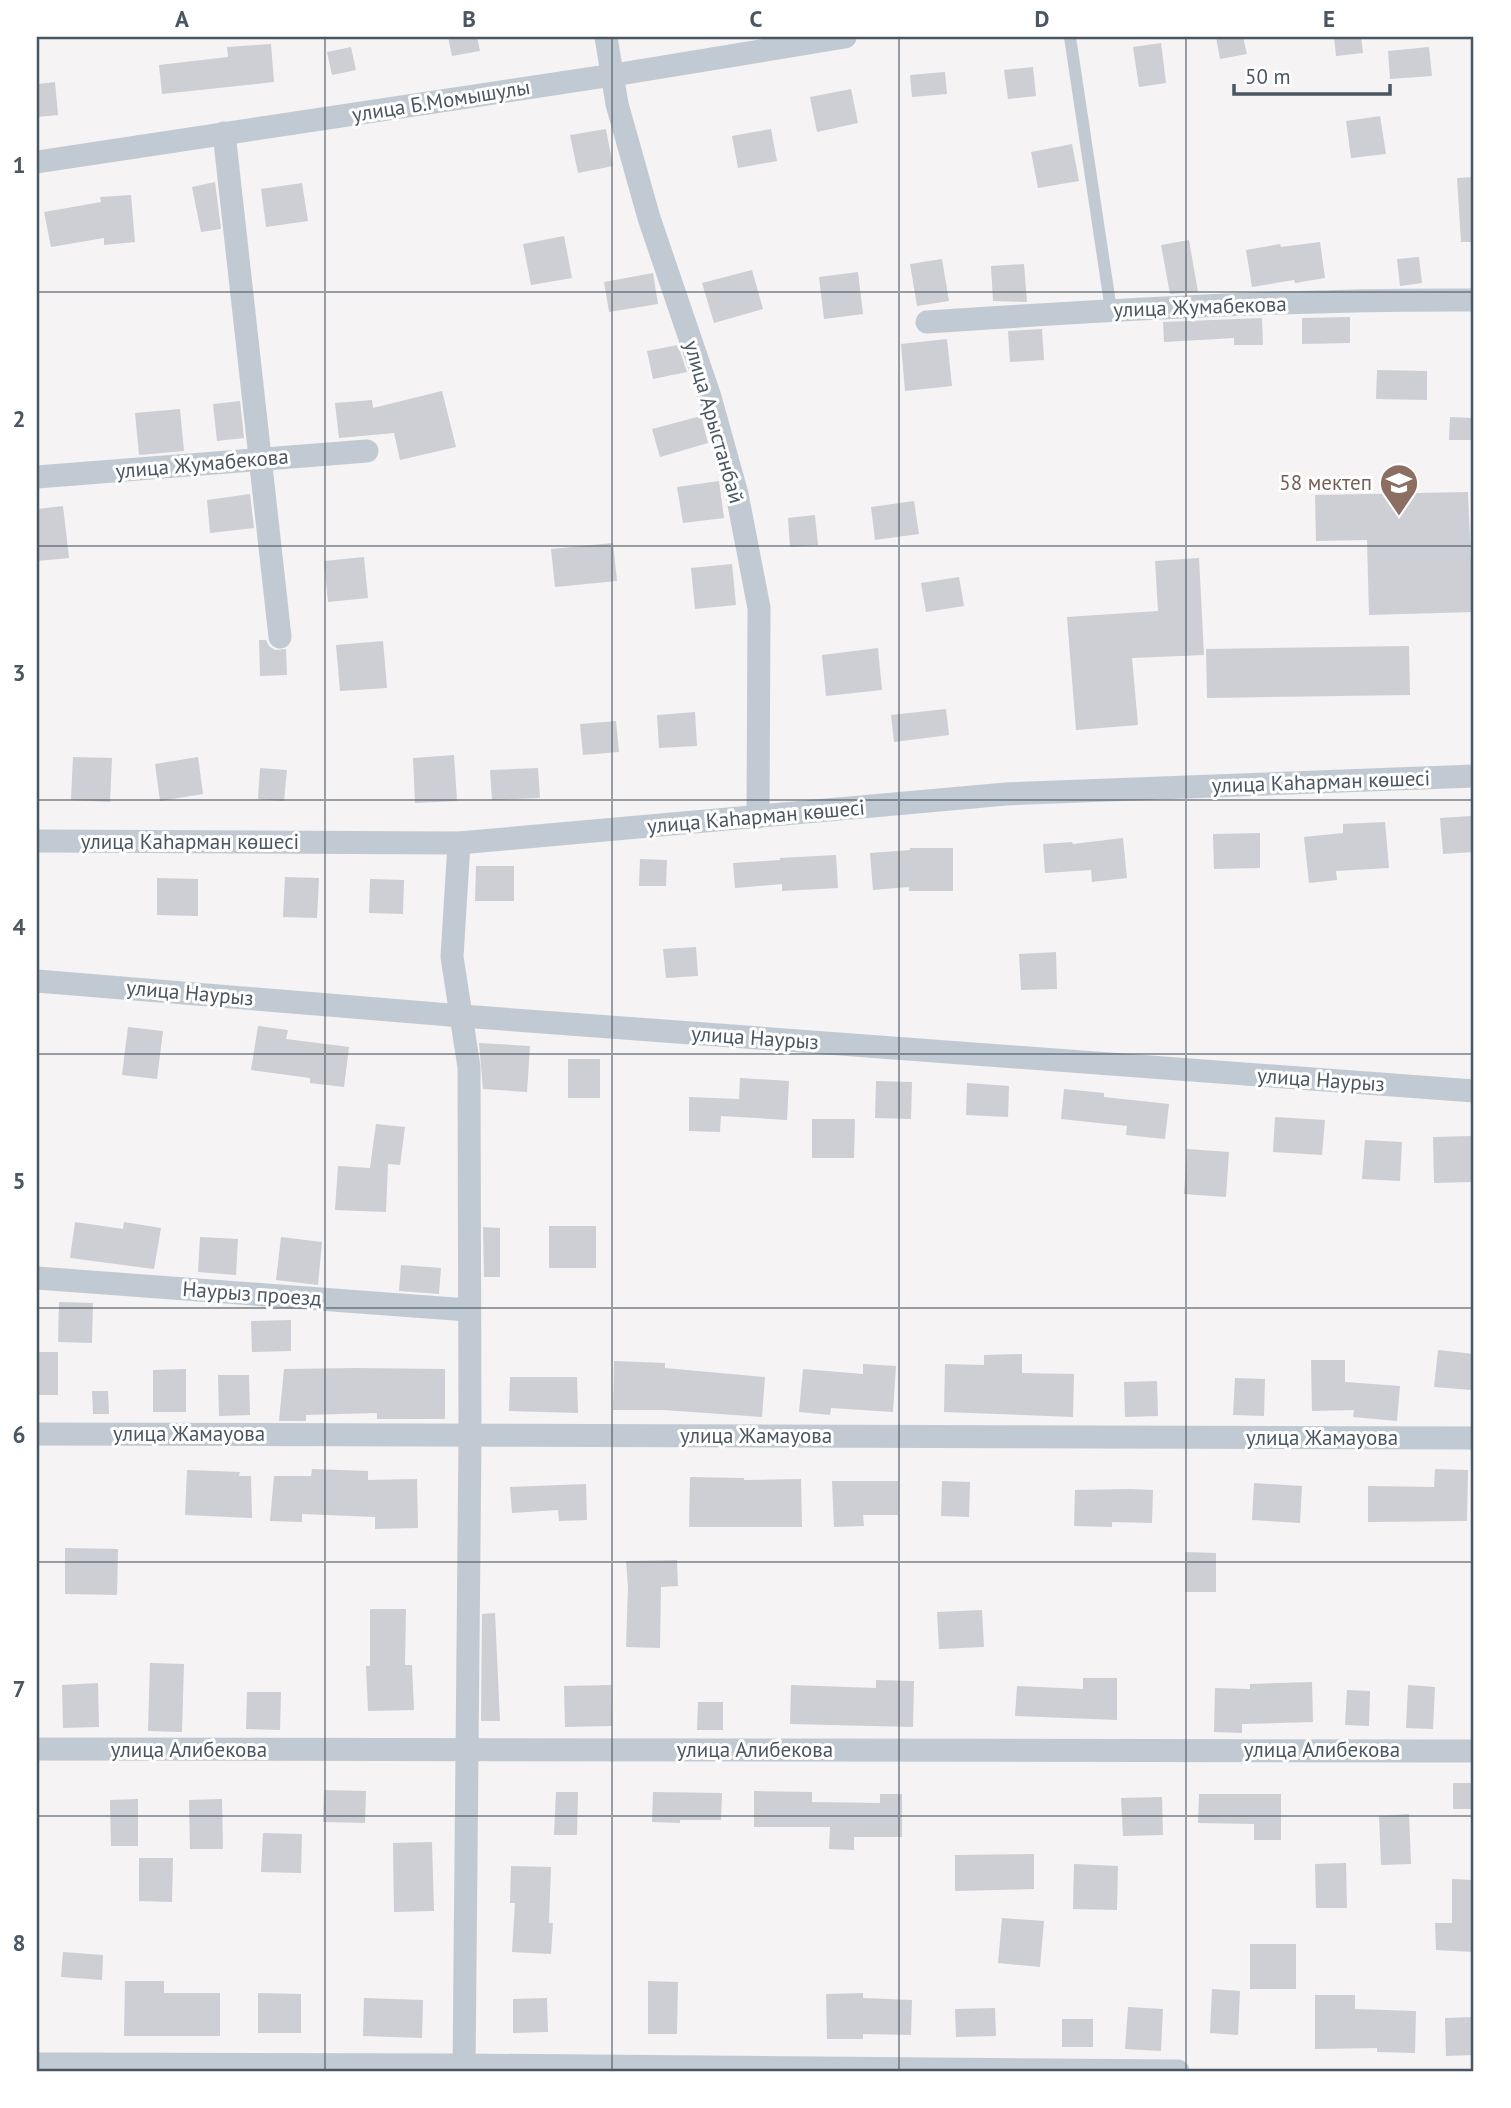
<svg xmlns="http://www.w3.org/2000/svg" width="1511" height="2108" font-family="'PT Sans',sans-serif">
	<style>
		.building { fill: #cdcfd5 }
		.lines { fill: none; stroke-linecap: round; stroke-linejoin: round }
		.lane { stroke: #c1cad2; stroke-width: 12 }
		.street { stroke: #c1cad2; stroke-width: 23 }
		.grid { fill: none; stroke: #4a5661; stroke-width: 2; stroke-opacity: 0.55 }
		.labels { text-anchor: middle; stroke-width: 6; stroke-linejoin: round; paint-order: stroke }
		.street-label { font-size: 21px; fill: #4a5661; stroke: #fff }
		.education-label { font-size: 21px; fill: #785e54; stroke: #fff; text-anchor: end }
		.neatline { fill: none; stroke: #4a5661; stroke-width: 2.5 }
		.grid-label { font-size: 23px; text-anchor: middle; font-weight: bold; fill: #4a5661 }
	</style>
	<rect width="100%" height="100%" fill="#f5f3f3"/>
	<g class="building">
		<path d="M 448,37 L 477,37 L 480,51 L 452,56 Z"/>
		<path d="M 1216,37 L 1243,37 L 1247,54 L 1220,59 Z"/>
		<path d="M 1334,37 L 1361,37 L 1363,53 L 1336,56 Z"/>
		<path d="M 1161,43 L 1166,83 L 1139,87 L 1133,47 Z"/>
		<path d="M 271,44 L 274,82 L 162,94 L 159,65 L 228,57 L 227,47 Z"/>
		<path d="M 351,47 L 356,70 L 332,75 L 327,52 Z"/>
		<path d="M 1429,47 L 1432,76 L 1390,79 L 1388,51 Z"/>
		<path d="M 1033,67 L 1036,96 L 1008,99 L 1004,70 Z"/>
		<path d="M 945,72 L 947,94 L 912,97 L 910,75 Z"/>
		<path d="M 55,82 L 58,115 L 37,117 L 37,84 Z"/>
		<path d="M 851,89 L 858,123 L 817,132 L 810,97 Z"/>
		<path d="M 1380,116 L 1386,154 L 1351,158 L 1346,121 Z"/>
		<path d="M 606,129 L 613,166 L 578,173 L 570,135 Z"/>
		<path d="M 771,129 L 777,161 L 738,168 L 732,136 Z"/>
		<path d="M 1072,144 L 1079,181 L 1038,188 L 1031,152 Z"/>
		<path d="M 1474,177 L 1474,242 L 1461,242 L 1457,178 Z"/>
		<path d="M 215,182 L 221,229 L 201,232 L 192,187 Z"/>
		<path d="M 302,183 L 308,221 L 266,227 L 261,189 Z"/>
		<path d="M 131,195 L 135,242 L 104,245 L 104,238 L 51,247 L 44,212 L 101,202 L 100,197 Z"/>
		<path d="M 564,236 L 572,278 L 531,285 L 523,244 Z"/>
		<path d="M 1189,240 L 1198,292 L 1170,294 L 1161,245 Z"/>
		<path d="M 1320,242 L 1325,278 L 1295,283 L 1294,280 L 1252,287 L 1246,250 L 1280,244 L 1281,247 Z"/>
		<path d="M 1419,257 L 1422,283 L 1400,286 L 1397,259 Z"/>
		<path d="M 942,259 L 949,301 L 917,306 L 910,264 Z"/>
		<path d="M 1024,264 L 1027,302 L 993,301 L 991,266 Z"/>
		<path d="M 752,270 L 763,309 L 714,323 L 702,283 Z"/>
		<path d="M 858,272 L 863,314 L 824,319 L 819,277 Z"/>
		<path d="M 653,273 L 658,304 L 609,312 L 604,282 Z"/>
		<path d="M 1350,317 L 1350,343 L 1302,344 L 1302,318 Z"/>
		<path d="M 1262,318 L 1263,345 L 1234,345 L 1234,338 L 1164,342 L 1163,322 Z"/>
		<path d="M 1042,329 L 1044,360 L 1010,362 L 1008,331 Z"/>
		<path d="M 947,339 L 952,386 L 905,391 L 901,344 Z"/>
		<path d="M 678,345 L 687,372 L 653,379 L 647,351 Z"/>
		<path d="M 1377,370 L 1427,371 L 1427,400 L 1376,399 Z"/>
		<path d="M 442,391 L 456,447 L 400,460 L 394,433 L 339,438 L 335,403 L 372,400 L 373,408 Z"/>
		<path d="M 240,401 L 244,438 L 217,441 L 213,404 Z"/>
		<path d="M 180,409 L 184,451 L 139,455 L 135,413 Z"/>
		<path d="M 701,416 L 708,443 L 660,457 L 652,429 Z"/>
		<path d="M 1450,417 L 1474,418 L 1474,440 L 1449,440 Z"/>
		<path d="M 719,481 L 724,518 L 683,523 L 677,487 Z"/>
		<path d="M 1468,492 L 1473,612 L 1369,615 L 1367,540 L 1316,541 L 1315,495 Z"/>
		<path d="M 250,494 L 254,528 L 210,533 L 207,500 Z"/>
		<path d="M 914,501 L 919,534 L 875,540 L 871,507 Z"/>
		<path d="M 63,506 L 69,558 L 37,561 L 37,509 Z"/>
		<path d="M 815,515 L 818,545 L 790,547 L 788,518 Z"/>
		<path d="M 613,543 L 617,581 L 555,587 L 551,549 Z"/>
		<path d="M 364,557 L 368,598 L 328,602 L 324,561 Z"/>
		<path d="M 1199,558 L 1204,655 L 1132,658 L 1138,725 L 1076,730 L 1067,617 L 1158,611 L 1155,561 Z"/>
		<path d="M 732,564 L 736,605 L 695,609 L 691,568 Z"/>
		<path d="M 959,577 L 964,606 L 926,612 L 921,583 Z"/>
		<path d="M 259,640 L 266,640 L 269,646 L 275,650 L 286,649 L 287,675 L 260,676 Z"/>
		<path d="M 383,641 L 387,688 L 340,691 L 336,645 Z"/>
		<path d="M 1409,646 L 1410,695 L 1207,698 L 1206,649 Z"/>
		<path d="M 878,648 L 882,690 L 826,696 L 822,655 Z"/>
		<path d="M 946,709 L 949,735 L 894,742 L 891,715 Z"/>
		<path d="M 695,712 L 697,746 L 659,748 L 657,715 Z"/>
		<path d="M 616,721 L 619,752 L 583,755 L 580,724 Z"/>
		<path d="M 454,755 L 457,801 L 415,803 L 413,758 Z"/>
		<path d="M 73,757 L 112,758 L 110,802 L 71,800 Z"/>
		<path d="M 198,757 L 203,794 L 160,801 L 155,764 Z"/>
		<path d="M 260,768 L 287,770 L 284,801 L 258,799 Z"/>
		<path d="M 538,768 L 540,798 L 492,800 L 490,770 Z"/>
		<path d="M 1471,816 L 1473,852 L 1443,854 L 1440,818 Z"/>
		<path d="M 1385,822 L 1389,868 L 1336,871 L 1337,880 L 1309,883 L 1304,837 L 1343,833 L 1343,824 Z"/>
		<path d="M 1260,833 L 1260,868 L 1214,869 L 1213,834 Z"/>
		<path d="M 1123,838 L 1127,878 L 1092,882 L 1091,870 L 1045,873 L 1043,844 L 1072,842 L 1073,844 Z"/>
		<path d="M 910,848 L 953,848 L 953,891 L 909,891 L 909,887 L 873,890 L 870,853 L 910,850 Z"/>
		<path d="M 836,855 L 838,888 L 782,891 L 782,884 L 735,888 L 733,863 L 780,860 L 780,858 Z"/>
		<path d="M 640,859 L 667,860 L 666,886 L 639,886 Z"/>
		<path d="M 476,866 L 514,866 L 514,901 L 475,901 Z"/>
		<path d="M 285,877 L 319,878 L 317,918 L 283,917 Z"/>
		<path d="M 157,878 L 198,879 L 198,916 L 157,915 Z"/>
		<path d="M 370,879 L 404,880 L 403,914 L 369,913 Z"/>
		<path d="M 696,947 L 698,976 L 666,978 L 663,949 Z"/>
		<path d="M 1056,952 L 1057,989 L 1021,990 L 1019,954 Z"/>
		<path d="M 258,1026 L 288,1030 L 286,1039 L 349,1047 L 344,1087 L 310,1083 L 310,1078 L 251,1070 Z"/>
		<path d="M 128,1027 L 163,1031 L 157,1079 L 122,1075 Z"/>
		<path d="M 479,1043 L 530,1046 L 527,1092 L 483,1089 Z"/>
		<rect x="568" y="1059" width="32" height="39"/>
		<path d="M 740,1078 L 789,1081 L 787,1120 L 721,1116 L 720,1132 L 689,1131 L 689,1097 L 739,1099 Z"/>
		<path d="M 876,1081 L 912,1082 L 911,1119 L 875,1118 Z"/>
		<path d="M 967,1083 L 1009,1086 L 1008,1117 L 966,1115 Z"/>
		<path d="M 1064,1089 L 1104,1093 L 1104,1097 L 1169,1104 L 1165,1139 L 1126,1135 L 1127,1126 L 1061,1119 Z"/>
		<path d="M 1275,1117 L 1325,1120 L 1322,1155 L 1273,1152 Z"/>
		<path d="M 812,1119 L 855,1119 L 854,1158 L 812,1158 Z"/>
		<path d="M 376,1124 L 405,1127 L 400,1165 L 388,1164 L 386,1212 L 335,1210 L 338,1166 L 370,1168 Z"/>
		<path d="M 1471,1136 L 1472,1182 L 1434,1183 L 1433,1137 Z"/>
		<path d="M 1365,1140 L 1402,1142 L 1400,1181 L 1362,1179 Z"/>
		<path d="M 1187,1149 L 1229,1152 L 1226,1197 L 1184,1194 Z"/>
		<path d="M 75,1222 L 123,1229 L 124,1222 L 161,1228 L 154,1269 L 70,1258 Z"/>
		<rect x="549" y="1226" width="47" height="42"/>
		<path d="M 483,1227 L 500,1228 L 500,1277 L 484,1277 Z"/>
		<path d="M 200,1237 L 238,1239 L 236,1275 L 198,1272 Z"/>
		<path d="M 281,1237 L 322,1242 L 318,1285 L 276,1280 Z"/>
		<path d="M 401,1265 L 441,1268 L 439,1294 L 399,1291 Z"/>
		<path d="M 59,1302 L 93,1303 L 92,1343 L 58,1342 Z"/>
		<path d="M 291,1320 L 291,1351 L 252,1352 L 251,1321 Z"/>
		<path d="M 1438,1350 L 1474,1354 L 1472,1390 L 1434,1387 Z"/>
		<rect x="37" y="1352" width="21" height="43"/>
		<path d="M 1022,1354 L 1022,1373 L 1074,1374 L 1073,1417 L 944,1412 L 945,1364 L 984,1365 L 984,1355 Z"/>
		<path d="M 1311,1360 L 1345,1360 L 1345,1382 L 1400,1386 L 1397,1421 L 1353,1417 L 1354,1410 L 1312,1411 Z"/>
		<path d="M 614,1361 L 665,1363 L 665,1368 L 765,1377 L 762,1417 L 664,1410 L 613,1410 Z"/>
		<path d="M 863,1364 L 896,1366 L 893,1412 L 831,1408 L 830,1415 L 799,1412 L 803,1369 L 863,1374 Z"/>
		<path d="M 355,1368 L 445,1369 L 445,1419 L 377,1419 L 377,1413 L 306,1415 L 306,1421 L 279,1421 L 284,1369 Z"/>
		<path d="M 186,1369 L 186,1412 L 153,1412 L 153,1370 Z"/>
		<path d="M 218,1375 L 249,1375 L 250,1415 L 219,1416 Z"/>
		<path d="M 510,1377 L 577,1377 L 578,1413 L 509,1411 Z"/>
		<path d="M 1235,1378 L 1265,1379 L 1264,1416 L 1233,1415 Z"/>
		<path d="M 1157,1381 L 1158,1416 L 1125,1417 L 1124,1382 Z"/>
		<path d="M 92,1391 L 108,1391 L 109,1414 L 93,1414 Z"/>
		<path d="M 312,1469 L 368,1471 L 368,1480 L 417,1479 L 418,1528 L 375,1529 L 375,1517 L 302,1514 L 302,1522 L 270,1521 L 274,1476 L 311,1476 Z"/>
		<path d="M 1435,1469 L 1468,1470 L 1467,1521 L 1368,1522 L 1368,1486 L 1434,1487 Z"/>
		<path d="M 187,1470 L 240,1472 L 239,1476 L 251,1476 L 252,1518 L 185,1515 Z"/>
		<path d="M 690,1477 L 744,1478 L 744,1480 L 801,1479 L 802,1527 L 689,1527 Z"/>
		<path d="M 832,1481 L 898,1481 L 898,1515 L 863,1515 L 864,1526 L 834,1527 Z"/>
		<path d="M 942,1481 L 970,1482 L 969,1517 L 941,1516 Z"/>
		<path d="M 1254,1483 L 1302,1486 L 1300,1523 L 1252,1520 Z"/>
		<path d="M 586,1484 L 587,1520 L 559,1521 L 558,1510 L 512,1513 L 510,1487 Z"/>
		<path d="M 1129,1489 L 1153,1490 L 1152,1523 L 1112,1522 L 1112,1527 L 1074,1526 L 1075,1490 Z"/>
		<path d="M 65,1548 L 118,1549 L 117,1595 L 65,1594 Z"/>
		<path d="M 1185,1552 L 1216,1553 L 1216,1592 L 1185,1592 Z"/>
		<path d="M 677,1560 L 678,1586 L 661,1587 L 660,1648 L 626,1647 L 628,1587 L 626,1561 Z"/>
		<path d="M 370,1609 L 406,1609 L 405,1665 L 412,1665 L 414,1710 L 368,1711 L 366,1666 L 370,1666 Z"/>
		<path d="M 982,1610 L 984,1647 L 939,1649 L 937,1612 Z"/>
		<path d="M 495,1613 L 500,1721 L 481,1721 L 482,1614 Z"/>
		<path d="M 150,1663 L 184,1664 L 182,1732 L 148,1731 Z"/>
		<path d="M 1083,1678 L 1117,1678 L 1117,1720 L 1015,1716 L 1017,1686 L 1083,1689 Z"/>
		<path d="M 876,1680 L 914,1681 L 913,1727 L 790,1724 L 791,1685 L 876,1688 Z"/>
		<path d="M 1312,1682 L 1313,1722 L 1242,1724 L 1242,1733 L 1214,1732 L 1215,1688 L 1250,1689 L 1250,1684 Z"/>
		<path d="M 98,1683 L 99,1727 L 63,1728 L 62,1685 Z"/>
		<path d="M 611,1685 L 612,1726 L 565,1727 L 564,1686 Z"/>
		<path d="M 1408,1685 L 1435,1687 L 1433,1729 L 1406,1728 Z"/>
		<path d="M 1347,1690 L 1370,1691 L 1369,1726 L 1345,1725 Z"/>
		<path d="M 247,1692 L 281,1692 L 280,1730 L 246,1729 Z"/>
		<path d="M 698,1702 L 723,1702 L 723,1730 L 697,1730 Z"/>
		<rect x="1453" y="1783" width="21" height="26"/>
		<path d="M 324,1790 L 366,1791 L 365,1823 L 323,1822 Z"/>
		<path d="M 754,1791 L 812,1792 L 812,1802 L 880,1803 L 880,1794 L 902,1794 L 902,1837 L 854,1837 L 854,1850 L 829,1849 L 830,1827 L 754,1827 Z"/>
		<path d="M 556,1792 L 578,1792 L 577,1835 L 554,1835 Z"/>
		<path d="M 653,1792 L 722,1793 L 721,1820 L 680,1820 L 680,1823 L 652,1822 Z"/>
		<path d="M 1199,1794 L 1281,1794 L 1281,1840 L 1254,1840 L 1254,1824 L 1198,1823 Z"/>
		<path d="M 1162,1797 L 1163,1835 L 1123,1836 L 1121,1798 Z"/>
		<path d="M 138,1799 L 138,1846 L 111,1846 L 110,1800 Z"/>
		<path d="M 222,1799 L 223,1849 L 190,1849 L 189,1800 Z"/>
		<path d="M 1409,1814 L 1411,1864 L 1381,1865 L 1379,1816 Z"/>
		<path d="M 263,1833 L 302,1834 L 301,1873 L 261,1872 Z"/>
		<path d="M 432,1842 L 434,1911 L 394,1912 L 393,1843 Z"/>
		<path d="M 1034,1854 L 1034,1889 L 955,1891 L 955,1855 Z"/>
		<path d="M 139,1858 L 173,1858 L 172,1902 L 139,1901 Z"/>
		<path d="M 1346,1863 L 1347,1908 L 1316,1908 L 1315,1864 Z"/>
		<path d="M 1074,1864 L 1118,1866 L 1117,1910 L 1073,1909 Z"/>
		<path d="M 511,1866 L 551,1867 L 549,1923 L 553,1923 L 551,1954 L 512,1952 L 515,1903 L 510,1903 Z"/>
		<path d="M 1452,1879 L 1474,1880 L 1474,1952 L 1436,1950 L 1435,1923 L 1452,1923 Z"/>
		<path d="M 1002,1918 L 1044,1921 L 1040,1967 L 998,1963 Z"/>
		<rect x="1250" y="1944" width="46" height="45"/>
		<path d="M 63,1952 L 103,1955 L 102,1980 L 61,1977 Z"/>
		<path d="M 125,1981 L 164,1981 L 164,1993 L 220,1993 L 220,2036 L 124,2036 Z"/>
		<path d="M 648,1981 L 678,1982 L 677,2034 L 648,2034 Z"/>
		<path d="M 1212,1989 L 1240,1991 L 1238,2035 L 1210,2033 Z"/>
		<path d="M 258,1993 L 301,1994 L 301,2033 L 258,2033 Z"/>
		<path d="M 863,1993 L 863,1998 L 912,2000 L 911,2035 L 863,2034 L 863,2039 L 827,2039 L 826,1994 Z"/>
		<path d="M 1315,1995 L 1355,1995 L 1355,2009 L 1416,2011 L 1415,2053 L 1377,2052 L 1377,2048 L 1315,2049 Z"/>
		<path d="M 364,1998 L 423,2000 L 422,2038 L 363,2036 Z"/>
		<path d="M 547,1998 L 548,2032 L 513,2033 L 513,1999 Z"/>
		<path d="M 1128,2007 L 1163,2009 L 1161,2051 L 1125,2049 Z"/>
		<path d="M 995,2008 L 996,2036 L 956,2037 L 955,2009 Z"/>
		<path d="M 1474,2017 L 1474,2055 L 1446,2056 L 1445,2018 Z"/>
		<rect x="1062" y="2019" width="31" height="28"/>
	</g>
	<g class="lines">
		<path class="lane" d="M 1070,37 L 1111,310"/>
		<g class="street">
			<path d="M 606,37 L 617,104 L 649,218 L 710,397 L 737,494 L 759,608 L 758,817"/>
			<path d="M 224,133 L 280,637"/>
			<path d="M 37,162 L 626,73 L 845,37"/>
			<path d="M 927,322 C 1109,310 1291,299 1474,300"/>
			<path d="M 37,477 L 367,451"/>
			<path d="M 37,841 L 459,843 L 1006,794 L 1474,776"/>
			<path d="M 459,843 L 452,957 L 469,1067 L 470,1435 L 464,2071"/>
			<path d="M 37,981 L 462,1016 L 1474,1091"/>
			<path d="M 37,1278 L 468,1310"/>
			<path d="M 37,1434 L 1474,1438"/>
			<path d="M 37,1749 L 1474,1751"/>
			<path d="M 37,2064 L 464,2065 L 1178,2071"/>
		</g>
	</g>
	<path class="grid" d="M 325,37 L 325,2071M 612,37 L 612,2071M 899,37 L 899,2071M 1186,37 L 1186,2071M 37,292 L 1474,292M 37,546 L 1474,546M 37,800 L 1474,800M 37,1054 L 1474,1054M 37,1308 L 1474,1308M 37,1562 L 1474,1562M 37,1816 L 1474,1816"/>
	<defs>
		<g id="school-pin" transform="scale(2.0125)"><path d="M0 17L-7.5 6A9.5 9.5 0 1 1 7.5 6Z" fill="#8d6e63" stroke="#fff"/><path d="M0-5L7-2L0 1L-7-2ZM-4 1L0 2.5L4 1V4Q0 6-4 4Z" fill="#fff"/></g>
	</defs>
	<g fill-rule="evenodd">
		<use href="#school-pin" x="1399" y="483"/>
	</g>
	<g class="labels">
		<g class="street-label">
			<text transform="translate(441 101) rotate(-9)" y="7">улица Б.Момышулы</text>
			<text transform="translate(1200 307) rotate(-2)" y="7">улица Жумабекова</text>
			<text transform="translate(714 422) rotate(74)" y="7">улица Арыстанбай</text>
			<text transform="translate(202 464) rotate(-5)" y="7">улица Жумабекова</text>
			<text transform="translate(1321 782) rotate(-2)" y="7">улица Каһарман көшесі</text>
			<text transform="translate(756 817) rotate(-5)" y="7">улица Каһарман көшесі</text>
			<text x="190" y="849">улица Каһарман көшесі</text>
			<text transform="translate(190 993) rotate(5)" y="7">улица Наурыз</text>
			<text transform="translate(755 1038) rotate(4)" y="7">улица Наурыз</text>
			<text transform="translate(1321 1080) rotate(4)" y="7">улица Наурыз</text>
			<text transform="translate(252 1294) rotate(4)" y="7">Наурыз проезд</text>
			<text x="189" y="1441">улица Жамауова</text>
			<text x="756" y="1443">улица Жамауова</text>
			<text x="1322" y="1445">улица Жамауова</text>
			<text x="189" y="1757">улица Алибекова</text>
			<text x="755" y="1757">улица Алибекова</text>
			<text x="1322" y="1757">улица Алибекова</text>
		</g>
		<g class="education-label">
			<text x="1372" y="490">58 мектеп</text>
		</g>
	</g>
	<rect width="1511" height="2108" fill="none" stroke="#ffffff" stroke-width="77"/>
	<path d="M1234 84v10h156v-10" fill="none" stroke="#4a5661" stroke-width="3.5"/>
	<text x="1245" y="84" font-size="21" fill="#4a5661" stroke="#ffffff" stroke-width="5" paint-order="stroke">50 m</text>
	<rect x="38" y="38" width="1434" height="2032" class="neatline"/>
	<g class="grid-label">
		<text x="182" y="27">A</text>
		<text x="469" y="27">B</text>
		<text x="756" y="27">C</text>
		<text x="1042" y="27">D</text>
		<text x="1329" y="27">E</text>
		<text x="19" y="173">1</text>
		<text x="19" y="427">2</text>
		<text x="19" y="681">3</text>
		<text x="19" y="935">4</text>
		<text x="19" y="1189">5</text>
		<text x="19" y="1443">6</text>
		<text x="19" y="1697">7</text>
		<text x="19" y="1951">8</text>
	</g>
</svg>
